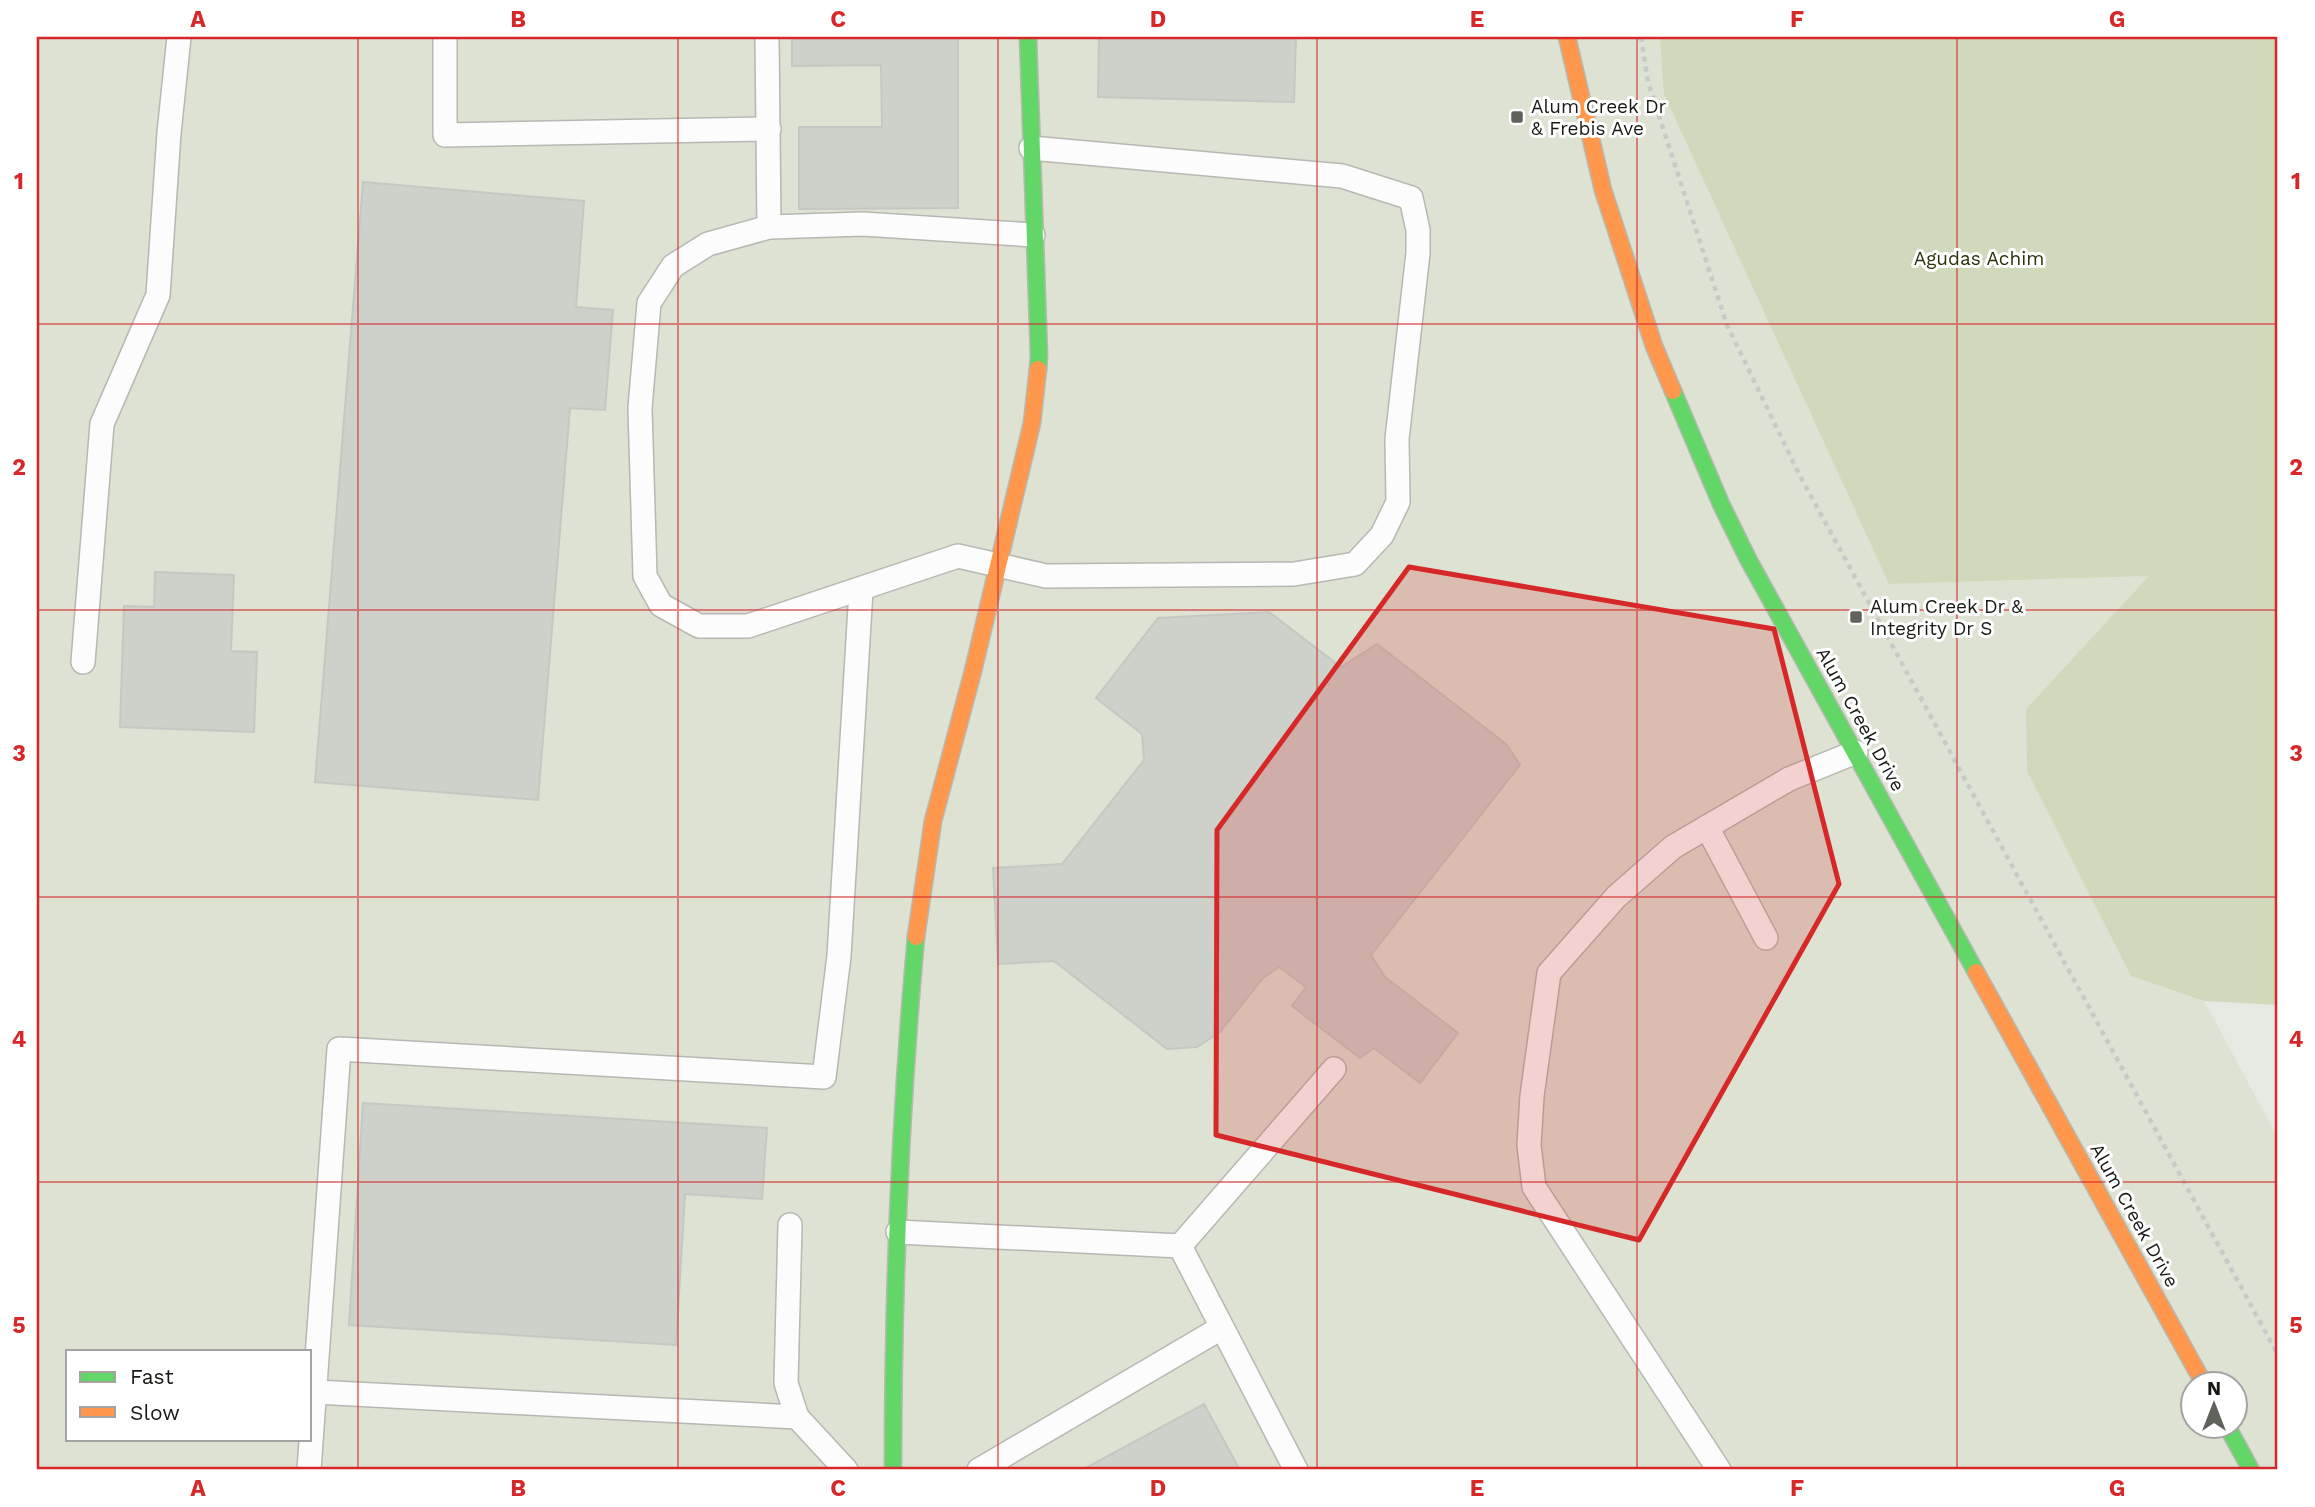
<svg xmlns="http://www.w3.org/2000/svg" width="2315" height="1507" font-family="'Work Sans',sans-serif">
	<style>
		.built { fill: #dde2d2; fill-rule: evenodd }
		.green { fill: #d0d9bc }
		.building { fill: #ced0ca; stroke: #c5c8c2; stroke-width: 2 }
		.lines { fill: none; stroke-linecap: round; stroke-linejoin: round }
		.lane-casing { stroke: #b6b8b2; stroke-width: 26 }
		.fast-casing { stroke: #b6b8b2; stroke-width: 19 }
		.slow-casing { stroke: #b6b8b2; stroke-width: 19 }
		.path { stroke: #c9cac7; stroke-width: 4.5; stroke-dasharray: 5 5; stroke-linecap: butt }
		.lane { stroke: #fbfcfb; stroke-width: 23 }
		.fast { stroke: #63d668; stroke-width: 16 }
		.slow { stroke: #ff974d; stroke-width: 16 }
		.marked { fill: #d62828; fill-opacity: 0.2; stroke: #d62828; stroke-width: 5; stroke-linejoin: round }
		.grid { fill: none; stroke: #d62828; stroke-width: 2; stroke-opacity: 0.55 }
		.poi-dot { fill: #60625c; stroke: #fff; stroke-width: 2.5 }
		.labels { text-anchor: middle; stroke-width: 6; stroke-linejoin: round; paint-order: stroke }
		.poi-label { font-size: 19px; fill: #181914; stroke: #fff; text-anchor: start }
		.park-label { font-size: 19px; fill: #2a3307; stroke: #fff }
		.street-label { font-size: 19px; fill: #181914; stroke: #fff }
		.neatline { fill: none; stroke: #d62828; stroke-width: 2.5 }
		.grid-label { font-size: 23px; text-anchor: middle; font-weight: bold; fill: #d62828 }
	</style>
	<rect width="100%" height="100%" fill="#e7eae2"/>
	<path class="built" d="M 37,37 L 1660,37 L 1665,94 L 1889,584 L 2150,576 L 2026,709 L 2131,976 L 2204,1001 L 2278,1138 L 2278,1470 L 37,1470 ZM 68,1351 L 310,1351 L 310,1439 L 68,1439 ZM 2192,1384 L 2234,1384 L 2234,1426 L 2192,1426 Z"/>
	<path class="green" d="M 1660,37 L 2278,37 L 2278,1005 L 2204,1001 L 2131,976 L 2027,771 L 2026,709 L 2149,576 L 1889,584 L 1664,94 Z"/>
	<g class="building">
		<path d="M 792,37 L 958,37 L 958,208 L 799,209 L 799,127 L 882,127 L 881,65 L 792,66 Z"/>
		<path d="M 1099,37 L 1296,37 L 1294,102 L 1098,97 Z"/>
		<path d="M 363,182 L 584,201 L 576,307 L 613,310 L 605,410 L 570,408 L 538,800 L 315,782 Z"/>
		<path d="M 155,572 L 234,575 L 231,651 L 257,652 L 254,732 L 120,727 L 124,606 L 154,607 Z"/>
		<path d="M 1269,612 L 1341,667 L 1377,644 L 1506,744 L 1520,765 L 1371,955 L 1385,977 L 1458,1033 L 1420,1083 L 1374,1048 L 1360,1058 L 1292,1006 L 1306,987 L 1279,967 L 1263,978 L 1220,1032 L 1197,1047 L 1167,1049 L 1054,961 L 998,964 L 993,868 L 1062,864 L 1144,760 L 1142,734 L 1096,698 L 1158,618 Z"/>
		<path d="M 363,1103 L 767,1128 L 762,1199 L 685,1194 L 676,1345 L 349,1325 Z"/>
		<path d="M 1204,1404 L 1240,1470 L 1082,1470 Z"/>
	</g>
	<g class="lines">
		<g class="lane-casing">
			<g id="lane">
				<path d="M 445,37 L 445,135 L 769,129"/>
				<path d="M 767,37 L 769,227"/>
				<path d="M 1031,148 L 1342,176 L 1411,198 L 1418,230 L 1418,253 L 1397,439 L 1398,502 L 1382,535 L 1355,564 L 1294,574 L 1046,576 L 958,556 L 748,626 L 699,626 L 661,605 L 645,576 L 640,408 L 649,303 L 673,266 L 708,244 L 769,227 L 863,224 L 1033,235"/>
				<path d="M 83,662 L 102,424 L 158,295 L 169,133 L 179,37"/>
				<path d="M 1707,827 L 1766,938"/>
				<path d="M 790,1225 L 786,1383 L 797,1417 L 846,1470"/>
				<path d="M 898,1232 L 1180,1246 L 1334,1069"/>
				<path d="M 1180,1246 L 1296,1470"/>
				<path d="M 315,1392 L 797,1417"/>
				<path d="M 309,1470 L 339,1049 L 824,1077 L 839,956 L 861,590"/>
				<path d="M 979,1470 L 1221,1328"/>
				<path d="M 1719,1470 L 1534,1187 L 1529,1145 L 1532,1096 L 1549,973 L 1616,897 L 1673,847 L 1789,779 L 1856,752"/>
			</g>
		</g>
		<g class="fast-casing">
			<g id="fast">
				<path d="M 1028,37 L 1039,356 L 1038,369"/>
				<path d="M 1673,391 L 1721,504 L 1748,559 L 1976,972"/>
				<path d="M 2227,1426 L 2251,1470"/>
				<path d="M 893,1470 C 893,1292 900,1114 916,937"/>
			</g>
		</g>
		<g class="slow-casing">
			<g id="slow">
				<path d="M 1567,37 L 1603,190 L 1654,346 L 1673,391"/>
				<path d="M 916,937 L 933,821 L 973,671 L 1032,423 L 1038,369"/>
				<path d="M 1976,972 L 2204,1384"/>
			</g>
		</g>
		<path class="path" d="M 1641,37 L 1648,82 L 1727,325 L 1799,474 L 2278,1355"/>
		<use href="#lane" class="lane"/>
		<use href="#fast" class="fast"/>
		<use href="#slow" class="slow"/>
	</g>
	<path class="marked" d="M 1409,567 L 1774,629 L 1839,884 L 1639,1240 L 1216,1135 L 1217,830 Z"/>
	<path class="grid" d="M 358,37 L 358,1470M 678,37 L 678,1470M 998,37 L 998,1470M 1317,37 L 1317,1470M 1637,37 L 1637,1470M 1957,37 L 1957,1470M 37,324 L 2278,324M 37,610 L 2278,610M 37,897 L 2278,897M 37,1182 L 2278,1182"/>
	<g class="poi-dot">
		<rect x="1510" y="110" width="14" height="14" rx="3.5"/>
		<rect x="1849" y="610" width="14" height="14" rx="3.5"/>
	</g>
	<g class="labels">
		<g class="poi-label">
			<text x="1531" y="113">Alum Creek Dr<tspan x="1531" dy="22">&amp; Frebis Ave</tspan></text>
			<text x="1870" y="613">Alum Creek Dr &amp;<tspan x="1870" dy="22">Integrity Dr S</tspan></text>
		</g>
		<g class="park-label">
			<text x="1979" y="265">Agudas Achim</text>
		</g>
		<g class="street-label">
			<text transform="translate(1861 719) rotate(61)" y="7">Alum Creek Drive</text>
			<text transform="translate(2135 1215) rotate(61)" y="7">Alum Creek Drive</text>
		</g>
	</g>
	<rect width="2315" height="1507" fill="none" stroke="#ffffff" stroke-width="77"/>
	<rect x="66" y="1350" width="245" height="91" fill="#ffffff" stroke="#a3a3a1" stroke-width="2"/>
	<rect x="80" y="1372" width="35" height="10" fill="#63d668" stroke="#a3a3a1" stroke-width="2"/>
	<text x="130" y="1384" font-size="21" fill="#181914">Fast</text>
	<rect x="80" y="1407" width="35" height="10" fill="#ff974d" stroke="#a3a3a1" stroke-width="2"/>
	<text x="130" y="1420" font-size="21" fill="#181914">Slow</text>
	<g transform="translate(2214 1405)"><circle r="33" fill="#ffffff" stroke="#a3a3a1" stroke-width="2"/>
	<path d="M0-5L12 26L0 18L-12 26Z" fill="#60625c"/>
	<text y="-10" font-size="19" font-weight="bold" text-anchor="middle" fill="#181914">N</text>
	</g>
	<rect x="38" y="38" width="2238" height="1430" class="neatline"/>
	<g class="grid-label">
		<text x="198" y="27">A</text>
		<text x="518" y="27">B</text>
		<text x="838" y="27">C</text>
		<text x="1158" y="27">D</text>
		<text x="1477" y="27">E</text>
		<text x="1797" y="27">F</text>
		<text x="2117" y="27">G</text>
		<text x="19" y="189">1</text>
		<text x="2296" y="189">1</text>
		<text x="19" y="475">2</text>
		<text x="2296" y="475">2</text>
		<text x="19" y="761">3</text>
		<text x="2296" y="761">3</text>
		<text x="19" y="1047">4</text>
		<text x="2296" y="1047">4</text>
		<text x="19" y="1333">5</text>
		<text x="2296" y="1333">5</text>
		<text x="198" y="1496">A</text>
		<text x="518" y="1496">B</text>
		<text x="838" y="1496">C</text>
		<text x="1158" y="1496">D</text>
		<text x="1477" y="1496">E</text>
		<text x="1797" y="1496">F</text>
		<text x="2117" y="1496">G</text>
	</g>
</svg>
